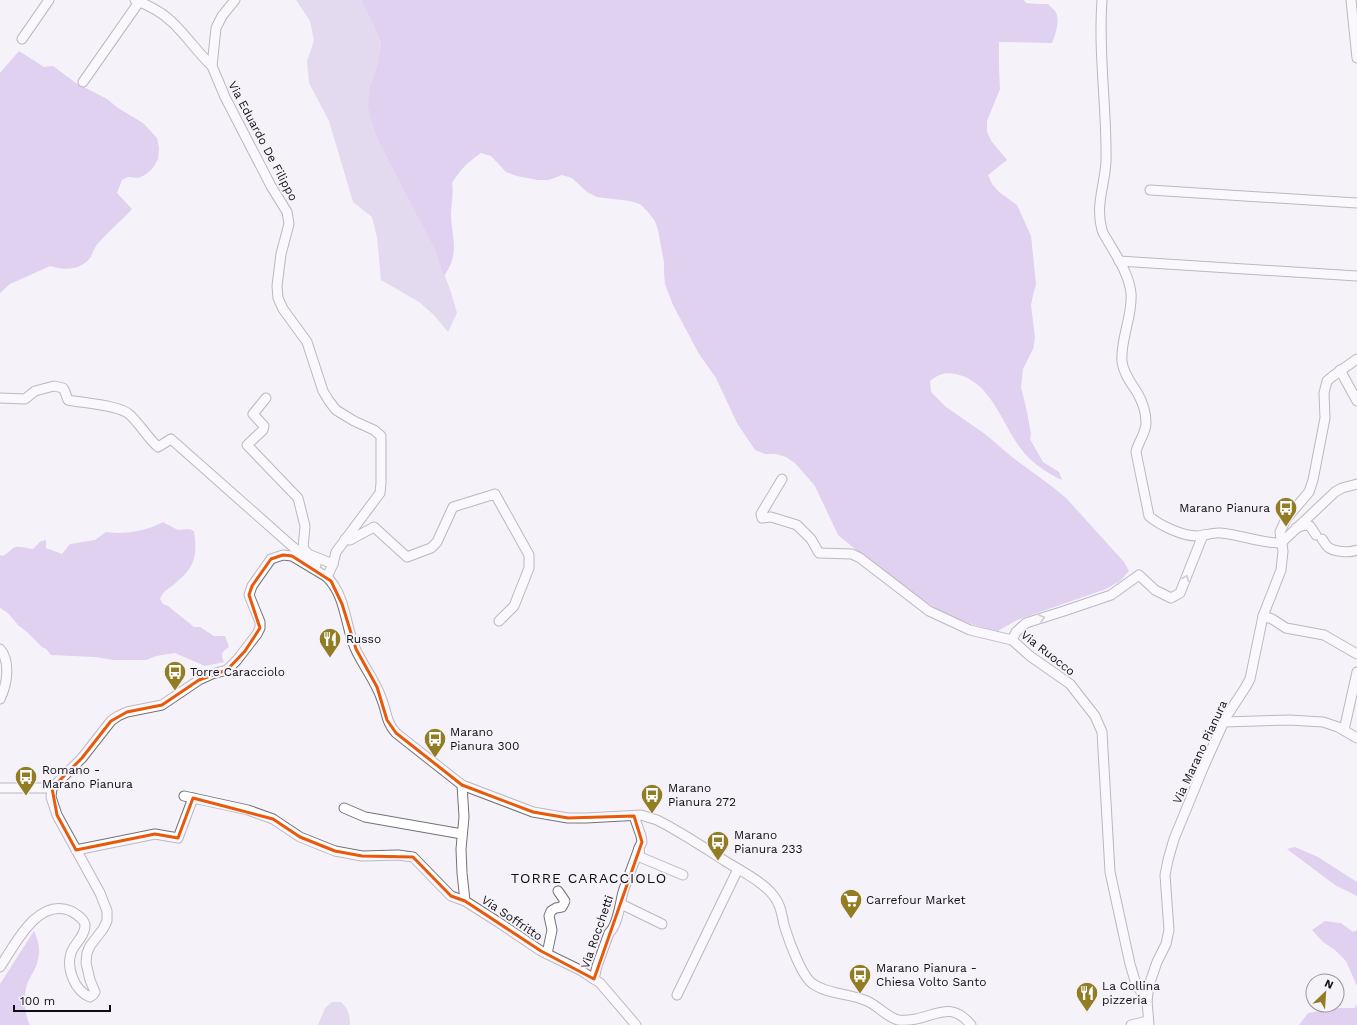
<svg xmlns="http://www.w3.org/2000/svg" width="1357" height="1025" font-family="'Work Sans',sans-serif">
	<style>
		.green { fill: #cebde3 }
		.forest { fill: #c3a8e2 }
		.lines { fill: none; stroke-linecap: round; stroke-linejoin: round }
		.minor-casing { stroke: #747177; stroke-width: 11 }
		.minor { stroke: #fff; stroke-width: 9 }
		.oneway { stroke: #9f9f9f }
		.marked { fill: none; stroke: #e8590c; stroke-width: 3; stroke-linejoin: round }
		.labels { text-anchor: middle; stroke-width: 4; stroke-linejoin: round; paint-order: stroke }
		.street-label { font-size: 12px; fill: #0f0e10; stroke: #f5f2f9 }
		.poi-label { font-size: 12px; fill: #0f0e10; stroke: #f5f2f9; text-anchor: start }
		.quarter-label { font-size: 14px; letter-spacing: 1px; fill: #0f0e10; stroke: #f5f2f9 }
	</style>
	<rect width="100%" height="100%" fill="#f5f2f9"/>
	<g class="green">
		<path d="M 296,0 L 361,0 L 373,24 L 381,44 L 377,66 L 370,86 L 383,151 L 435,250 L 451,292 L 457,313 L 448,332 L 434,315 L 419,302 L 381,280 L 377,237 L 372,217 L 353,202 L 329,121 L 309,83 L 307,61 L 314,41 L 310,21 Z"/>
		<path d="M 332,1002 L 341,1002 C 348,1009 350,1014 350,1025 L 318,1025 L 325,1008 Z"/>
	</g>
	<g class="forest">
		<path d="M 361,0 L 1024,0 L 1026,3 L 1037,4 L 1048,4 C 1050,6 1053,9 1055,11 C 1061,20 1055,35 1052,43 L 999,42 L 999,68 L 1000,89 L 987,121 L 987,132 L 992,142 L 1007,160 L 988,175 L 992,184 L 999,192 L 1017,205 L 1031,236 L 1036,284 L 1033,295 L 1031,305 L 1035,338 L 1033,349 L 1023,369 L 1021,387 L 1027,412 L 1031,434 L 1030,439 L 1043,462 L 1059,472 L 1062,480 C 1046,473 1029,461 1019,446 C 1001,421 990,381 956,374 C 944,372 939,374 930,381 L 931,392 L 946,407 L 985,434 L 1012,457 L 1054,488 L 1067,499 L 1124,562 L 1129,571 L 1120,581 L 1106,589 L 1017,620 L 998,631 L 974,625 L 944,614 L 891,578 L 838,535 L 815,486 L 795,463 L 786,457 L 776,454 L 765,454 L 755,450 L 737,423 L 716,378 L 699,354 L 673,305 L 665,284 L 664,273 L 664,262 L 658,230 L 655,221 L 648,212 L 640,204 L 630,201 L 597,197 L 587,192 L 572,178 L 562,175 L 549,180 L 538,180 L 517,176 L 506,172 L 491,156 L 481,153 C 469,161 459,171 452,183 C 454,194 451,204 451,215 C 452,240 460,253 444,276 L 435,250 L 383,151 L 374,129 L 368,107 L 370,86 L 377,66 L 381,44 L 373,24 Z"/>
		<path d="M 19,51 L 44,67 L 53,66 L 76,83 L 107,99 L 118,108 L 143,123 L 157,138 L 159,148 L 158,159 L 153,168 L 145,175 L 138,178 L 128,177 L 122,180 L 117,193 L 132,209 C 122,220 111,229 101,240 C 94,247 94,251 90,258 C 80,271 63,270 50,266 L 10,284 L 0,293 L 0,73 Z"/>
		<path d="M 163,522 L 178,530 L 189,529 L 194,531 C 198,559 194,568 172,586 C 166,590 162,593 160,599 L 163,604 L 168,606 L 194,627 L 200,627 L 214,636 L 225,636 L 229,647 C 222,652 220,654 224,662 L 205,666 L 175,653 L 156,656 L 146,660 L 114,660 L 95,657 L 51,655 L 46,649 L 42,647 L 27,632 L 18,625 L 8,613 L 0,608 L 0,555 L 2,556 C 8,554 11,548 16,547 C 21,546 28,549 33,549 L 41,541 L 46,540 L 46,548 L 62,554 L 70,544 L 95,540 L 106,532 C 124,535 147,531 163,522 Z"/>
		<path d="M 1295,847 L 1318,857 L 1357,882 L 1357,896 L 1335,885 L 1287,849 Z"/>
		<path d="M 1325,921 L 1341,923 L 1353,932 L 1357,930 L 1357,986 L 1346,961 L 1335,950 L 1323,942 L 1312,930 Z"/>
		<path d="M 34,931 C 38,941 41,949 38,959 C 37,967 31,975 28,982 C 23,993 24,1015 30,1025 L 0,1025 L 0,984 Z"/>
		<path d="M 1357,1004 L 1357,1025 L 1299,1025 L 1308,1013 L 1338,1008 L 1355,1008 Z"/>
	</g>
	<g class="lines">
		<g class="minor-casing">
			<g id="minor">
				<path d="M 135,0 C 148,5 162,12 172,22 C 187,36 197,52 212,66"/>
				<path d="M 235,0 L 222,16 L 216,28 L 212,66 L 225,97 L 271,186 L 287,212 L 289,224 L 281,254 L 277,286 L 278,298 L 283,309 L 307,342 L 323,391 L 329,401 L 336,410 L 354,421 L 374,430 L 381,436 L 381,483 L 380,493 L 336,552 L 333,564 L 327,577"/>
				<path d="M 1102,0 C 1098,54 1107,107 1106,161 C 1105,185 1095,205 1102,230 C 1103,234 1107,239 1109,243 C 1118,258 1129,275 1131,293 C 1133,316 1120,339 1122,362 C 1124,375 1132,384 1138,394 C 1143,403 1146,414 1146,423 C 1146,433 1138,442 1136,452 L 1149,516 C 1159,525 1182,536 1197,536 C 1204,536 1213,532 1221,533 C 1242,535 1260,543 1281,543 L 1335,492 L 1342,488 L 1357,484"/>
				<path d="M 1351,0 L 1357,58"/>
				<path d="M 22,39 L 49,0"/>
				<path d="M 83,82 L 139,2"/>
				<path d="M 1150,190 L 1357,203"/>
				<path d="M 1119,261 L 1357,276"/>
				<path d="M 1340,370 L 1357,401"/>
				<path d="M 0,398 L 25,399 L 35,391 L 54,386 L 63,388 C 66,392 66,396 68,400 C 83,403 118,405 129,414 C 140,424 147,437 158,447 L 171,439 L 293,547 L 316,565"/>
				<path d="M 266,398 L 253,414 L 264,426 L 263,430 L 247,445 L 298,498 L 305,526 L 303,548 L 308,554 L 333,564"/>
				<path d="M 782,479 L 761,514 L 762,518 L 771,517 L 797,525 L 811,539 L 819,553 L 852,554 L 860,558 L 929,611 L 970,630 L 1012,640 L 1030,656 L 1070,684 L 1095,716 L 1102,732 L 1110,872 L 1130,964 L 1136,984 L 1147,1001"/>
				<path d="M 1296,528 L 1304,525 L 1310,526 L 1316,535"/>
				<path d="M 345,539 L 350,540 L 374,527 L 407,557 L 431,548 L 437,542 L 453,507 L 495,494 L 529,555 L 529,568 L 514,606 L 499,621"/>
				<path d="M 1322,539 C 1324,541 1325,545 1328,547 C 1333,552 1351,553 1357,550"/>
				<path d="M 1263,616 L 1272,619 L 1286,628 L 1324,635 L 1357,654"/>
				<path d="M 1012,640 L 1016,632 L 1026,623 L 1064,611 L 1111,595 L 1139,575 L 1155,590 L 1171,598 L 1180,593 L 1203,535"/>
				<path d="M 0,649 C 11,662 7,685 0,699"/>
				<path d="M 1224,722 L 1289,720 L 1323,722 L 1338,727 L 1357,738"/>
				<path d="M 1344,730 L 1357,672"/>
				<path d="M 462,785 L 464,817 L 461,849 L 462,873 L 465,901 L 498,922 L 541,951 L 580,970 L 600,983 L 636,1025"/>
				<path d="M 0,788 L 52,788 L 82,758 L 111,721 L 118,716 L 127,712 L 162,705 L 199,680 L 212,674 L 227,670 L 237,660 L 257,634 L 260,628 L 260,622 L 249,595 L 252,586 L 271,559 L 283,555 L 292,556 L 327,577 C 346,596 345,625 355,648 C 363,666 376,681 382,700 C 387,713 386,722 396,733 L 462,785 L 533,812 L 568,818 L 586,818 L 641,815 L 657,820 C 681,832 703,847 725,861 C 741,871 768,884 777,901 C 782,909 782,919 785,928 C 789,941 802,977 813,984 C 829,995 850,993 867,1001 C 878,1006 887,1017 898,1020 C 905,1021 911,1020 916,1019 C 941,1013 953,1003 971,1025"/>
				<path d="M 184,796 L 248,810 L 273,819 L 300,837 L 335,851 L 362,856 L 398,855 L 413,857 L 451,896 L 465,901"/>
				<path d="M 344,808 L 365,817 L 462,834"/>
				<path d="M 634,816 L 641,836 L 642,842 L 639,848 L 640,857 L 683,875"/>
				<path d="M 76,850 L 155,834 L 178,838 L 193,798"/>
				<path d="M 621,904 L 662,924"/>
				<path d="M 547,954 L 552,930 L 549,916 L 551,911 L 556,908 L 562,907 L 565,901 L 558,891"/>
				<path d="M 0,967 C 15,945 37,897 71,911 C 76,914 85,919 85,926 C 85,936 74,944 71,953 C 66,969 75,991 90,997 L 93,995 L 95,992 L 90,980 L 86,963 L 87,953 L 90,946 L 103,929 L 107,921 L 107,911 L 100,893 L 57,815 L 51,797 L 52,788"/>
				<path d="M 594,979 L 597,966 L 609,933 C 618,925 620,903 623,892 C 628,877 634,863 639,848"/>
				<path d="M 677,995 L 738,869"/>
				<path d="M 1131,1025 L 1148,1021"/>
				<path d="M 1149,1025 L 1147,1001 L 1149,985 L 1157,962 L 1166,944 L 1169,930 L 1165,875 L 1168,860 L 1174,839 L 1204,766 L 1226,717 L 1245,688 L 1250,679 L 1263,616 L 1281,570 L 1283,551 L 1280,532 L 1286,519 L 1309,492 L 1313,480 L 1325,418 L 1324,393 L 1327,381 L 1333,376 L 1357,359"/>
			</g>
		</g>
		<use href="#minor" class="minor"/>
	</g>
	<defs><path id="oneway-chevron" d="M-2-3.5L2.5 0L-2 3.5" fill="none" stroke-width="1.6" stroke-linecap="round" stroke-linejoin="round"/></defs>
	<g class="oneway">
		<use href="#oneway-chevron" transform="translate(1186 578) rotate(-68)"/>
		<use href="#oneway-chevron" transform="translate(1042 618) rotate(-16)"/>
	</g>
	<path d="M0 0H1357V1025H0ZM 283,555 L 292,556 L 331,581 L 342,604 L 356,649 L 377,687 L 387,720 L 396,733 L 462,785 L 533,812 L 568,818 L 634,816 L 642,842 L 594,979 L 541,951 L 465,901 L 451,896 L 413,857 L 362,856 L 335,851 L 300,837 L 273,819 L 193,798 L 178,838 L 155,834 L 76,850 L 57,815 L 52,788 L 82,758 L 111,721 L 127,712 L 162,705 L 199,680 L 227,670 L 245,651 L 260,628 L 249,595 L 252,586 L 271,559 Z" fill="#f5f2f9" fill-opacity=".55" fill-rule="evenodd"/>
	<path class="marked" d="M 283,555 L 292,556 L 331,581 L 342,604 L 356,649 L 377,687 L 387,720 L 396,733 L 462,785 L 533,812 L 568,818 L 634,816 L 642,842 L 594,979 L 541,951 L 465,901 L 451,896 L 413,857 L 362,856 L 335,851 L 300,837 L 273,819 L 193,798 L 178,838 L 155,834 L 76,850 L 57,815 L 52,788 L 82,758 L 111,721 L 127,712 L 162,705 L 199,680 L 227,670 L 245,651 L 260,628 L 249,595 L 252,586 L 271,559 Z"/>
	<defs>
		<g id="bus-pin" transform="scale(1.15)"><path d="M0 17L-7.5 6A9.5 9.5 0 1 1 7.5 6Z" fill="#927d24" stroke="#f5f2f9"/><path d="M-5-6H5V4H4V6H2V4H-2V6H-4V4H-5ZM-3.5-4V0h7V-4ZM-3.5 1.2v1.5H-2V1.2ZM2 1.2v1.5H3.5V1.2Z" fill="#fff"/></g>
		<g id="restaurant-pin" transform="scale(1.15)"><path d="M0 17L-7.5 6A9.5 9.5 0 1 1 7.5 6Z" fill="#927d24" stroke="#f5f2f9"/><path d="M-5-6h1v4h1v-4h1v4h1v-4h1v5L-1.5 .5V6h-2V.5L-5-1ZM5-6V6H3V1.5H1.5Q1.5-4 5-6Z" fill="#fff"/></g>
		<g id="supermarket-pin" transform="scale(1.15)"><path d="M0 17L-7.5 6A9.5 9.5 0 1 1 7.5 6Z" fill="#927d24" stroke="#f5f2f9"/><path d="M-6-5.5h2.5l.6 2H6L4.5 2H-2.5L-4.4-4H-6ZM-1.5 3.2a1.3 1.3 0 1 0 .1 0ZM3 3.2a1.3 1.3 0 1 0 .1 0Z" fill="#fff"/></g>
	</defs>
	<g fill-rule="evenodd">
		<use href="#bus-pin" x="1286" y="508"/>
		<use href="#restaurant-pin" x="330" y="639"/>
		<use href="#bus-pin" x="175" y="672"/>
		<use href="#bus-pin" x="435" y="739"/>
		<use href="#bus-pin" x="26" y="777"/>
		<use href="#bus-pin" x="652" y="795"/>
		<use href="#bus-pin" x="718" y="842"/>
		<use href="#supermarket-pin" x="851" y="900"/>
		<use href="#bus-pin" x="860" y="975"/>
		<use href="#restaurant-pin" x="1087" y="993"/>
	</g>
	<g class="labels">
		<g class="street-label">
			<text transform="translate(263 141) rotate(62)" y="4">Via Eduardo De Filippo</text>
			<text transform="translate(1048 653) rotate(38)" y="4">Via Ruocco</text>
			<text transform="translate(1200 752) rotate(-65)" y="4">Via Marano Pianura</text>
			<text transform="translate(512 918) rotate(34)" y="4">Via Soffritto</text>
			<text transform="translate(597 932) rotate(-71)" y="4">Via Rocchetti</text>
		</g>
		<g class="poi-label">
			<text x="1270" y="512" text-anchor="end">Marano Pianura</text>
			<text x="346" y="643">Russo</text>
			<text x="190" y="676">Torre Caracciolo</text>
			<text x="450" y="736">Marano<tspan x="450" dy="14">Pianura 300</tspan></text>
			<text x="42" y="774">Romano -<tspan x="42" dy="14">Marano Pianura</tspan></text>
			<text x="668" y="792">Marano<tspan x="668" dy="14">Pianura 272</tspan></text>
			<text x="734" y="839">Marano<tspan x="734" dy="14">Pianura 233</tspan></text>
			<text x="866" y="904">Carrefour Market</text>
			<text x="876" y="972">Marano Pianura -<tspan x="876" dy="14">Chiesa Volto Santo</tspan></text>
			<text x="1102" y="990">La Collina<tspan x="1102" dy="14">pizzeria</tspan></text>
		</g>
		<g class="quarter-label">
			<text x="589" y="883">TORRE CARACCIOLO</text>
		</g>
	</g>
	<g transform="translate(1325 993) rotate(25)"><circle r="19" fill="#f5f2f9" stroke="#99979c"/>
	<path d="M0-3L7 15L0 10L-7 15Z" fill="#927d24"/>
	<text y="-6" font-size="11" font-weight="bold" text-anchor="middle" fill="#0f0e10">N</text>
	</g>
	<path d="M14 1005v6h96v-6" fill="none" stroke="#0f0e10" stroke-width="2"/>
	<text x="20" y="1005" font-size="12" fill="#0f0e10" stroke="#f5f2f9" stroke-width="3" paint-order="stroke">100 m</text>
</svg>
